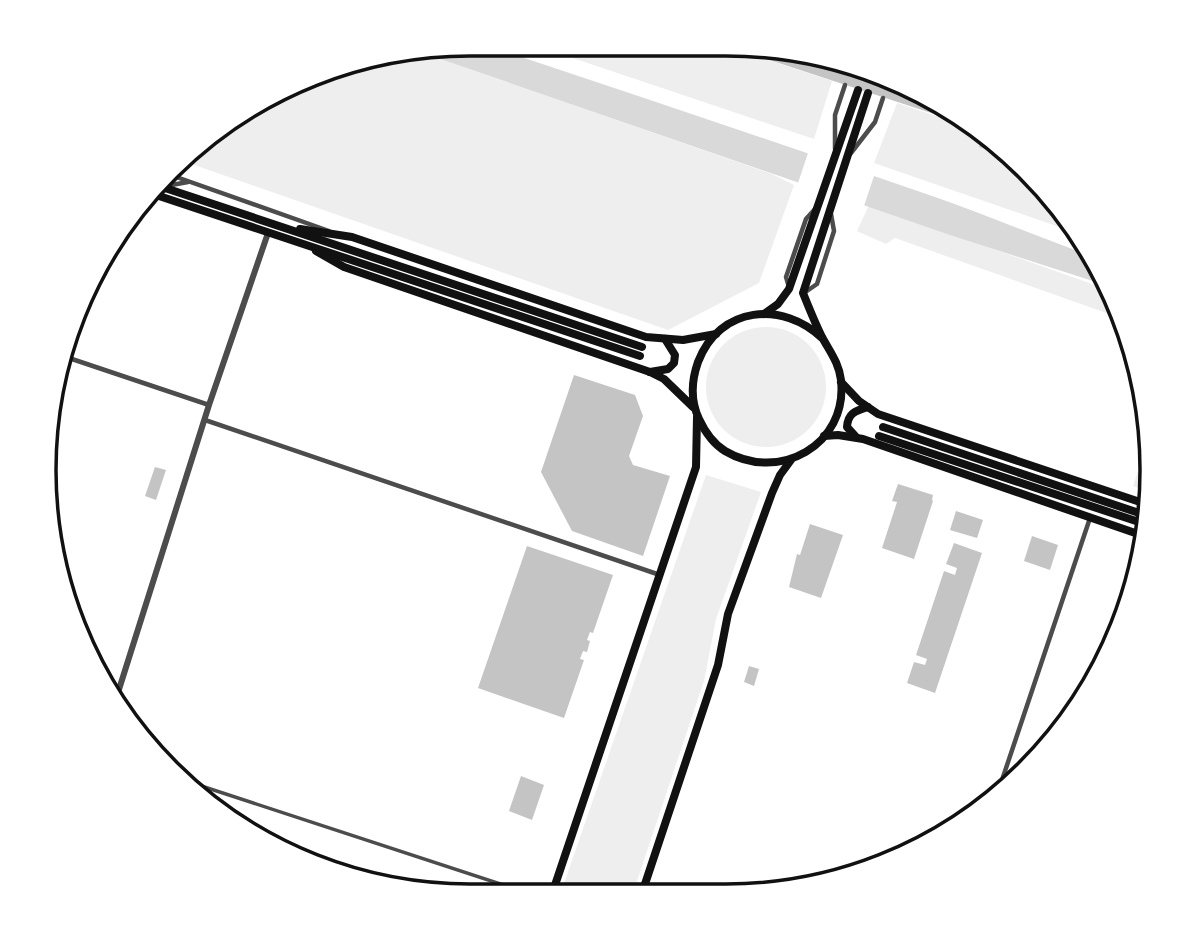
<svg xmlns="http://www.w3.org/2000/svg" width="1196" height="940" font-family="'Space Grotesk',sans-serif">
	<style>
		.green { fill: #eee }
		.water { fill: #d9d9d9 }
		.pier { fill: #fff }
		.building { fill: #c4c4c4 }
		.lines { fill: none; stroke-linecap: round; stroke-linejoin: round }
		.pedestrian { stroke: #4c4c4c; stroke-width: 3.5 }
		.minor { stroke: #4c4c4c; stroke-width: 4.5 }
		.tertiary { stroke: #4c4c4c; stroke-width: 6 }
		.primary { stroke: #111; stroke-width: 8 }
		.rim { fill: none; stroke: #111; stroke-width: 3.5 }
	</style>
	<rect width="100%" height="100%" fill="#fff"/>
	<g class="green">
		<path d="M 531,44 L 683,44 L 683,47 L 712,57 L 717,45 L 723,45 L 832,81 L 814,139 Z"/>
		<path d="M 417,51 L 772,174 L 794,185 L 759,283 L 668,330 L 180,160 L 257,101 L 359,58 Z"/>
		<path d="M 897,103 L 984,132 L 980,147 L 1007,156 L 1074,232 L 874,163 Z"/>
		<path d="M 869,205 L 1106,289 L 1115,316 L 895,238 L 886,244 L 857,231 Z"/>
		<circle cx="766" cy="387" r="60"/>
		<path d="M 1146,448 L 1144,490 L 1133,486 Z"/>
		<path d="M 706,475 L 761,492 L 716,619 L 704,681 L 633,893 L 561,892 Z"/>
	</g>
	<path class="water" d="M 470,44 L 482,44 C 633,94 785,145 935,197 C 989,216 1041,238 1095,257 L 1105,285 L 950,235 L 417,51 Z"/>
	<path class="pier" d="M 809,150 L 875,173 L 863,209 L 797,186 Z"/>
	<g class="building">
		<path d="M 683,44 L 702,44 L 717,45 L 713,57 L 682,47 Z"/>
		<path d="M 724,45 L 753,45 L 865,67 L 983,130 Z"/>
		<path d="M 985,131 L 986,132 L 1007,156 L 979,147 Z"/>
		<path d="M 574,375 L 635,395 L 643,416 L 629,456 L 633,465 L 670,476 L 643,556 L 572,531 L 541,472 Z"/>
		<path d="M 155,467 L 166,470 L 156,500 L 145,496 Z"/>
		<path d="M 898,484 L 933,495 L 932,500 L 933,501 L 914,559 L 882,548 L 897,502 L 892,501 Z"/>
		<path d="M 956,511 L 983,520 L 977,538 L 950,530 Z"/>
		<path d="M 810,524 L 843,535 L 821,598 L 789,587 L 797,554 L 800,555 Z"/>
		<path d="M 1032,536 L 1058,545 L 1050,570 L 1024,561 Z"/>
		<path d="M 954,543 L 982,553 L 935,693 L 907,683 L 914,662 L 925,665 L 927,659 L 916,655 L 944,571 L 955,575 L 957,568 L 946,564 Z"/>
		<path d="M 527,546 L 613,575 L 593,633 L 590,632 L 587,640 L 590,641 L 587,652 L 583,651 L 580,659 L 584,660 L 564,718 L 478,688 Z"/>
		<path d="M 749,666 L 759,669 L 754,686 L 744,682 Z"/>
		<path d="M 521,776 L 544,785 L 532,820 L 509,811 Z"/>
	</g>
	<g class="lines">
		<path class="pedestrian" d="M 177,778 L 522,891"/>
		<g class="minor">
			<path d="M 835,149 L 835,115 L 845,85"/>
			<path d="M 851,153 L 875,122 L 883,98"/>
			<path d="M 165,173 L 329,231"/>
			<path d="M 166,186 L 188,182"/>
			<path d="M 788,284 L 786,277 L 806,219 L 815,209"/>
			<path d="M 804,293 L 817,284 L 834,231 L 831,214"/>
			<path d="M 60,355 L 209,405"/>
			<path d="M 205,420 L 660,575"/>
			<path d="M 1000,786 L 1090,518"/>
		</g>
		<path class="tertiary" d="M 115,702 L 209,405 L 268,233"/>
		<g class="primary">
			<path d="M 156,185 L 642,347"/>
			<path d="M 150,193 L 640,356"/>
			<path d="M 300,229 L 352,237 L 646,337 L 683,340 L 716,334"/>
			<path d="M 316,251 L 344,267 L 650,372 L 664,379 L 693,407"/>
			<path d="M 764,314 L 778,304 L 789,289 L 858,90"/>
			<path d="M 823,339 C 783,300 719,306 698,362 C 691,382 690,400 699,419 C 705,432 712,443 725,451 C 779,483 848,445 841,380 C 839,363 830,352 822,337 C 815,323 809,308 803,293 L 868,93"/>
			<path d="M 650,372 L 668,369 L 674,363 L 675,355 L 665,339"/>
			<path d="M 841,382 L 859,401 L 878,414 L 1143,503"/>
			<path d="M 883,427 L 1142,514"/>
			<path d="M 824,436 L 838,435 L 863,439 L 1141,535"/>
			<path d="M 879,436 L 1142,523"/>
			<path d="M 856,437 L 847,427 C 848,413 855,411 868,407"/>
			<path d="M 553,891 L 696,467 L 697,417"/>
			<path d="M 642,893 L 718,665 L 728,614 L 772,493 L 780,475 L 791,460"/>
		</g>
	</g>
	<path d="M0 0H1196V940H0ZM470 56H726A414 414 0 0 1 1140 470V470A414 414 0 0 1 726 884H470A414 414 0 0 1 56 470V470A414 414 0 0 1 470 56Z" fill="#fff" fill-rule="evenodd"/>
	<path class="rim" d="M470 56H726A414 414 0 0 1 1140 470V470A414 414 0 0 1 726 884H470A414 414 0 0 1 56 470V470A414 414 0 0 1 470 56Z"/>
</svg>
